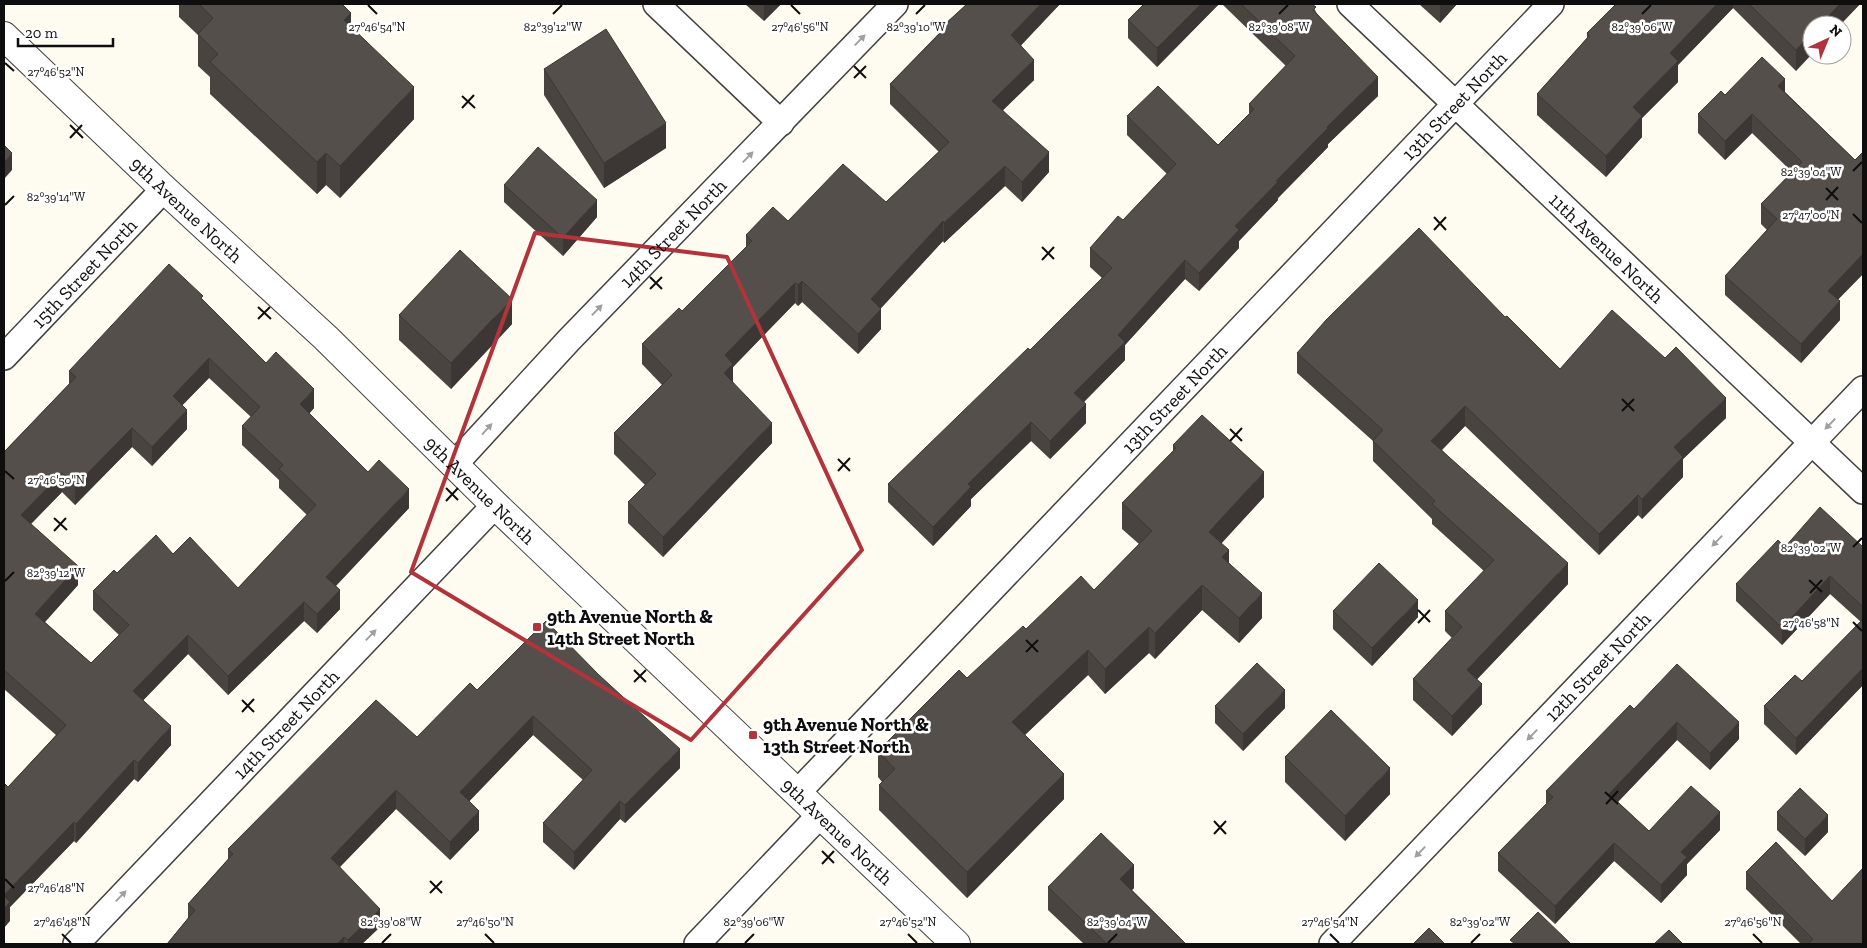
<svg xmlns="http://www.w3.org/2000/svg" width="1867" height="948" font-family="'Zilla Slab',serif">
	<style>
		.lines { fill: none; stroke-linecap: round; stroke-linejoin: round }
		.minor-casing { stroke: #414141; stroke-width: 28 }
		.tertiary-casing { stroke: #414141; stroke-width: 30 }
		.minor { stroke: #fff; stroke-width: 25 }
		.tertiary { stroke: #fff; stroke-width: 28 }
		.wall { fill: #494440; fill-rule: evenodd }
		.shaded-wall { fill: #3c3734 }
		.building { fill: #554f4b; stroke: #3c3734; fill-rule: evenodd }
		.oneway { fill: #9f9f9f }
		.marked { fill: none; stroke: #b1333c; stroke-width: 4; stroke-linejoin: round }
		.ticks { fill: none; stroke: #0e0e0e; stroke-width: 2 }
		.poi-dot { fill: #b1333c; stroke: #fff; stroke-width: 2 }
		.labels { text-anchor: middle; stroke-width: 5; stroke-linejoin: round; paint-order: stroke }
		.street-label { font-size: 19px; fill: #0e0e0e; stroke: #fff }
		.poi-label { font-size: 19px; font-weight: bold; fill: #0e0e0e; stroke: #fff; text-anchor: start }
		.ticks-label { font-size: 12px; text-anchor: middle; fill: #0e0e0e; stroke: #fff; stroke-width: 5; stroke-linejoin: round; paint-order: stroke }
	</style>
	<rect width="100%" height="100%" fill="#fefbf0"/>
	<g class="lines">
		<g class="minor-casing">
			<g id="minor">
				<path d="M 656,4 L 781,123"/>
				<path id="s1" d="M 1350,4 L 1863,491"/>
				<path id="s2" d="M 4,357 L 164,189"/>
				<path id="s3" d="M 454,465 L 569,340 L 895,4"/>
				<path id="s4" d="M 797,793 L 1551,4"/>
				<path id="s5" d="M 76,944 L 495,505"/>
				<path d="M 697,944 L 820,815"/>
				<path id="s6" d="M 1332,944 L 1863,389"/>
			</g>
		</g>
		<g class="tertiary-casing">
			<g id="tertiary">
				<path id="s7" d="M 4,36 L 164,189 L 326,338 L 495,505 L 956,944"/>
			</g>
		</g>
		<use href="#minor" class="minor"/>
		<use href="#tertiary" class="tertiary"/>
	</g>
	<g class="wall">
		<path d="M 179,4 L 342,4 L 351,26 L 414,119 L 340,198 L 326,185 L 317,194 L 210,94 L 210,77 L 198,66 L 198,35 L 179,17 Z"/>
		<path d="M 745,4 L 781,4 L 764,21 Z"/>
		<path d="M 967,4 L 1060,4 L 1021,45 L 1034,80 L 1003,110 L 1049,172 L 1022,202 L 1005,186 L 944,243 L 943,241 L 881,308 L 881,329 L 858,354 L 802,302 L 798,306 L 795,303 L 733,367 L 733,382 L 772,443 L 663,557 L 628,523 L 628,502 L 645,485 L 614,454 L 614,433 L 662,385 L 642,364 L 642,344 L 682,311 L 746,248 L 746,235 L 788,221 L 886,202 L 939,152 L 890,104 L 890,84 L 944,28 L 944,25 Z"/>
		<path d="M 1144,4 L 1219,4 L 1157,67 L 1128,38 L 1128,20 Z"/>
		<path d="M 1222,4 L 1312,4 L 1316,12 L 1378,96 L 1328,144 L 1328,147 L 1278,198 L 1278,200 L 1239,241 L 1239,248 L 1199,291 L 1185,279 L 1125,345 L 1125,360 L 1084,402 L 1086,423 L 1050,459 L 1031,441 L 971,499 L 971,506 L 933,546 L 888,502 L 888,484 L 1030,350 L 1102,278 L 1090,267 L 1090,248 L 1123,220 L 1167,174 L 1127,135 L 1127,116 L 1218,145 L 1249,114 L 1249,104 L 1286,66 Z"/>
		<path d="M 1419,4 L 1457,4 L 1440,23 Z"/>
		<path d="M 1616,4 L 1860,4 L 1840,25 L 1812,25 L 1796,71 L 1733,8 L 1678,65 L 1678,82 L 1642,118 L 1642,137 L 1606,177 L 1537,115 L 1537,94 L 1587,38 L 1587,33 Z"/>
		<path d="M 544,69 L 666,148 L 604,188 L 544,95 Z"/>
		<path d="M 1785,92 L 1855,160 L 1863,152 L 1863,274 L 1838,299 L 1840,320 L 1801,363 L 1725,295 L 1725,276 L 1767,230 L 1761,224 L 1761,204 L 1792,172 L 1752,133 L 1725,160 L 1698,133 L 1698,114 L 1725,95 Z"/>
		<path d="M 504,185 L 597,217 L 563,256 L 504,202 Z"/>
		<path d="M 203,300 L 266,363 L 314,408 L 309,414 L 368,472 L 409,508 L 336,586 L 340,609 L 317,633 L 304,621 L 228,695 L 188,654 L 143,700 L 171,745 L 138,782 L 134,779 L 76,843 L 74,841 L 10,907 L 10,921 L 8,787 L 56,735 L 4,689 L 4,452 L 69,384 L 69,371 ZM 209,378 L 251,417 L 242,426 L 242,445 L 279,480 L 279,488 L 307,515 L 238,588 L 173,554 L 117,573 L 93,591 L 93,610 L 119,635 L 91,663 L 45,622 L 78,585 L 31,524 L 62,492 L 75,505 L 132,447 L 152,466 L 187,429 L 182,405 Z"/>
		<path d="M 399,315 L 512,324 L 451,389 L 399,340 Z"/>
		<path d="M 1505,317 L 1560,369 L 1726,418 L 1683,459 L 1683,477 L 1642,519 L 1638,515 L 1599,555 L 1465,426 L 1442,450 L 1568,584 L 1477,679 L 1482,704 L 1452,736 L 1413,700 L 1413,679 L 1452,638 L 1445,631 L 1445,611 L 1484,571 L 1432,524 L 1432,519 L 1373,461 L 1373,441 L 1297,373 L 1297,353 Z"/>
		<path d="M 1173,445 L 1264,497 L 1221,543 L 1229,563 L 1262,618 L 1239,643 L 1202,610 L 1155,659 L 1149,653 L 1105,694 L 1088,675 L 1025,735 L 1064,799 L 967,898 L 879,810 L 879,785 L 882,782 L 878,777 L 878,751 L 967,678 L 1026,629 L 1094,590 L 1139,544 L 1122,529 L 1122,503 L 1173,451 Z"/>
		<path d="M 1785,547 L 1863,547 L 1863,685 L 1796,755 L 1764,724 L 1764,706 L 1802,681 L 1861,622 L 1830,594 L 1782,645 L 1736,601 L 1736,584 Z"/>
		<path d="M 1333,611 L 1418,617 L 1372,666 L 1333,629 Z"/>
		<path d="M 477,690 L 680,768 L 625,823 L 620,819 L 574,870 L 543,842 L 543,823 L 583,780 L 533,735 L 469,801 L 479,830 L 450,860 L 396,809 L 340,867 L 380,927 L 362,944 L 167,944 L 188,918 L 188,904 L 228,859 L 228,849 L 417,737 Z"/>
		<path d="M 1215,706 L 1285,708 L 1243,751 L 1215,723 Z"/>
		<path d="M 1634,709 L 1739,739 L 1710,770 L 1677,740 L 1618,802 L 1649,831 L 1720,830 L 1687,864 L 1687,875 L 1661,903 L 1614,861 L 1555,924 L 1498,871 L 1498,853 L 1546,804 L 1546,791 Z"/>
		<path d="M 1285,757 L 1390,794 L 1345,841 L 1285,782 Z"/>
		<path d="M 1777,812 L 1828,832 L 1805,856 L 1777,830 Z"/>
		<path d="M 1746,872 L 1832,901 L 1863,944 L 1801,944 L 1746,889 Z"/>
		<path d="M 1048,887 L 1134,888 L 1132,890 L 1186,944 L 1084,944 L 1048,910 Z"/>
	</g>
	<g class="shaded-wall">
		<path d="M 764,4 L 781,4 L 764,21 Z"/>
		<path d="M 1041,4 L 1060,4 L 1011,56 L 1011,35 Z"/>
		<path d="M 1201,4 L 1219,4 L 1157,67 L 1157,48 Z"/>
		<path d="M 1441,4 L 1457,4 L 1440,23 L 1440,5 Z"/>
		<path d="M 1717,4 L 1733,4 L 1733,8 L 1678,65 L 1678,82 L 1642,118 L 1642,137 L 1606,177 L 1606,156 L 1633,107 L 1670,53 Z"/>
		<path d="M 1840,4 L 1860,4 L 1840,25 L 1820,25 Z"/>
		<path d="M 351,13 L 351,45 L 344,20 Z"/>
		<path d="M 1812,33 L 1812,54 L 1796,71 L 1796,50 Z"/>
		<path d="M 1034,60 L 1034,80 L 992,121 L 992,101 Z"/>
		<path d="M 1378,77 L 1378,96 L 1328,144 L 1328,147 L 1278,198 L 1278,200 L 1239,241 L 1239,248 L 1199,291 L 1199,273 L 1235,226 L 1327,127 Z"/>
		<path d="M 1785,79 L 1785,98 L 1778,86 Z"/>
		<path d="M 414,87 L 414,119 L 340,198 L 340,166 Z"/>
		<path d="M 1752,114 L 1752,133 L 1725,160 L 1725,141 Z"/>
		<path d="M 666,123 L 666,148 L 604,188 L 604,163 Z"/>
		<path d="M 1049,152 L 1049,172 L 1022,202 L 1022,182 Z"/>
		<path d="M 12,153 L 12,170 L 4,179 L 4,162 Z"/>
		<path d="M 326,153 L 326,185 L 317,194 L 317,162 Z"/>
		<path d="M 1005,166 L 1005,186 L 944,243 L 944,223 Z"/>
		<path d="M 597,200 L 597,217 L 563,256 L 563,238 Z"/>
		<path d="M 943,221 L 943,241 L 871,319 L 871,299 Z"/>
		<path d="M 1863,254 L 1863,274 L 1828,310 L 1828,291 Z"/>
		<path d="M 1185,260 L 1185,279 L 1125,345 L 1125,360 L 1074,412 L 1074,393 L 1118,335 Z"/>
		<path d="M 802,281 L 802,302 L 798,306 L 798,285 Z"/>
		<path d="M 795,283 L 795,303 L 733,367 L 733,384 L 724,373 L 725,355 Z"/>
		<path d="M 512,299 L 512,324 L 451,389 L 451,363 Z"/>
		<path d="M 1840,301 L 1840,320 L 1801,363 L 1801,344 Z"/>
		<path d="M 881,309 L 881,329 L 858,354 L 858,334 Z"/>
		<path d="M 209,358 L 209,378 L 173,415 L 173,396 Z"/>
		<path d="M 314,389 L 314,408 L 300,423 L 300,404 Z"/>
		<path d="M 1726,398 L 1726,418 L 1683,459 L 1683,477 L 1642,519 L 1642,499 L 1674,447 Z"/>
		<path d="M 1086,404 L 1086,423 L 1050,459 L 1050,441 Z"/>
		<path d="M 1465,406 L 1465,426 L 1431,461 L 1431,441 Z"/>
		<path d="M 187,410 L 187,429 L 152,466 L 152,447 Z"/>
		<path d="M 1031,422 L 1031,441 L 971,499 L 971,506 L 933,546 L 933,527 L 968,484 Z"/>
		<path d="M 772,423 L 772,443 L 663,557 L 663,537 Z"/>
		<path d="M 132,428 L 132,447 L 75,505 L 75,486 Z"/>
		<path d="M 1264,472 L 1264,497 L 1209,557 L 1209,532 Z"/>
		<path d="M 62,473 L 62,492 L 21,534 L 21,515 Z"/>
		<path d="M 409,489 L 409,508 L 326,596 L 326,577 Z"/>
		<path d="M 1638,495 L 1638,515 L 1599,555 L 1599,534 Z"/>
		<path d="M 1229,550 L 1229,575 L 1222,557 Z"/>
		<path d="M 1568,563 L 1568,584 L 1467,690 L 1467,670 Z"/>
		<path d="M 78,566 L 78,585 L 35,633 L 35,614 Z"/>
		<path d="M 1830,576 L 1830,594 L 1782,645 L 1782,628 Z"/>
		<path d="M 1202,585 L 1202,610 L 1155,659 L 1155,633 Z"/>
		<path d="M 340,590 L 340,609 L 317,633 L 317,614 Z"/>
		<path d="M 1262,593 L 1262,618 L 1239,643 L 1239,618 Z"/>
		<path d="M 1418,600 L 1418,617 L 1372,666 L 1372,648 Z"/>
		<path d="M 304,602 L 304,621 L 228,695 L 228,676 Z"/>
		<path d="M 1149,627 L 1149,653 L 1105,694 L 1105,669 Z"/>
		<path d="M 188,635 L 188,654 L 133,711 L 133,691 Z"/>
		<path d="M 1088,650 L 1088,675 L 1012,747 L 1012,722 Z"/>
		<path d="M 1863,668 L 1863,685 L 1796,755 L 1796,738 Z"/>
		<path d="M 1482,684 L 1482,704 L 1452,736 L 1452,716 Z"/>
		<path d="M 1285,690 L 1285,708 L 1243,751 L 1243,734 Z"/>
		<path d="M 533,716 L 533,735 L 460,811 L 460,792 Z"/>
		<path d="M 1677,722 L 1677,740 L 1609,811 L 1609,794 Z"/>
		<path d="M 1739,722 L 1739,739 L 1710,770 L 1710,753 Z"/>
		<path d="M 171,726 L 171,745 L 138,782 L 138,763 Z"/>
		<path d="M 680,749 L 680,768 L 625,823 L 625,805 Z"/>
		<path d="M 134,760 L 134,779 L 76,843 L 76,824 Z"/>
		<path d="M 1390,768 L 1390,794 L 1345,841 L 1345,816 Z"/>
		<path d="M 1064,774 L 1064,799 L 967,898 L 967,872 Z"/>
		<path d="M 396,790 L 396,809 L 331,876 L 331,858 Z"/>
		<path d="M 620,801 L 620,819 L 574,870 L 574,852 Z"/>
		<path d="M 479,811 L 479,830 L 450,860 L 450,842 Z"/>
		<path d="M 1720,812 L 1720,830 L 1687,864 L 1687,875 L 1661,903 L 1661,885 L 1681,852 Z"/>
		<path d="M 1828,815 L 1828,832 L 1805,856 L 1805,839 Z"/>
		<path d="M 74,822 L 74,841 L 10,907 L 10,921 L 4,928 L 4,895 Z"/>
		<path d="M 1614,843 L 1614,861 L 1555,924 L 1555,906 Z"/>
		<path d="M 1134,865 L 1134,888 L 1120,902 L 1120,879 Z"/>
		<path d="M 380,909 L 380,927 L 362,944 L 348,944 L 348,940 Z"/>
		<path d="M 344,937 L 344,944 L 337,944 Z"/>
	</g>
	<g class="building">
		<path d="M 199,4 L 342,4 L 351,13 L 344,20 L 414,87 L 340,166 L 326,153 L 317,162 L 210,62 L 218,54 L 198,34 L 213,18 Z"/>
		<path d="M 967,4 L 1041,4 L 1011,35 L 1034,60 L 992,101 L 1049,152 L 1022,182 L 1005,166 L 944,223 L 943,221 L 871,299 L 881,309 L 858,334 L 802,281 L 798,285 L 795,283 L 725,355 L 733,364 L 724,373 L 772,423 L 663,537 L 628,502 L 656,474 L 614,433 L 672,375 L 642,344 L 679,308 L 682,311 L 752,241 L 746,235 L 773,207 L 788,221 L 843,164 L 886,202 L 949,142 L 890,84 L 946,27 L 944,25 Z"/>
		<path d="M 1144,4 L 1201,4 L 1157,48 L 1128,20 Z"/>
		<path d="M 1241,4 L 1312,4 L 1316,7 L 1313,10 L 1378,77 L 1327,127 L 1328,128 L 1276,181 L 1278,182 L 1235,226 L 1239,230 L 1199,273 L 1185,260 L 1118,335 L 1125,342 L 1074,393 L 1086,404 L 1050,441 L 1031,422 L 968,484 L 971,487 L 933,527 L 888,484 L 1028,348 L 1030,350 L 1112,268 L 1090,248 L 1118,216 L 1123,220 L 1176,164 L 1127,116 L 1158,86 L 1218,145 L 1254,109 L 1249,104 L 1295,56 Z"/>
		<path d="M 1616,4 L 1717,4 L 1670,53 L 1678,61 L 1633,107 L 1642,116 L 1606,156 L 1537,94 L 1589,36 L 1587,33 Z"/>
		<path d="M 1749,4 L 1840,4 L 1820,25 L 1812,25 L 1812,33 L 1796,50 Z"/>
		<path d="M 606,29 L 666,123 L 604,163 L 544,69 Z"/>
		<path d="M 1762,57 L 1785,79 L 1778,86 L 1855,160 L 1863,152 L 1863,254 L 1828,291 L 1840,301 L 1801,344 L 1725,276 L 1777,219 L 1761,204 L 1802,162 L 1752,114 L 1725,141 L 1698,114 L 1721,91 L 1725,95 Z"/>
		<path d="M 4,145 L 12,153 L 4,162 Z"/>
		<path d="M 538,147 L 597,200 L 563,238 L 504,185 Z"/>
		<path d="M 1419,228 L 1505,317 L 1507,316 L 1560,369 L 1612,310 L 1665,358 L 1676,347 L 1726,398 L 1674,447 L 1683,457 L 1642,499 L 1638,495 L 1599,534 L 1465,406 L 1431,441 L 1568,563 L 1467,670 L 1482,684 L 1452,716 L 1413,679 L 1462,627 L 1445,611 L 1494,560 L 1432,504 L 1435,501 L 1373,441 L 1383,430 L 1297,353 L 1326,320 Z"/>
		<path d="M 460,250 L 512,299 L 451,363 L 399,315 Z"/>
		<path d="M 169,264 L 203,296 L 201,298 L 266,363 L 276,352 L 314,389 L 300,404 L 368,472 L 379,460 L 409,489 L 326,577 L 340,590 L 317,614 L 304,602 L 228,676 L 188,635 L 133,691 L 171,726 L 138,763 L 134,760 L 76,824 L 74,822 L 4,895 L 4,783 L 8,787 L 66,725 L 4,670 L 4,452 L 76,377 L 69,371 ZM 209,358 L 260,407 L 242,426 L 283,465 L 279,469 L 316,505 L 238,588 L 190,537 L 173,554 L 156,535 L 117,573 L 114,570 L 93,591 L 129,625 L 91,663 L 35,614 L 78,566 L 21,515 L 62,473 L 75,486 L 132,428 L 152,447 L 187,410 L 173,396 Z"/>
		<path d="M 1202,415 L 1264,472 L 1209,532 L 1229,550 L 1222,557 L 1262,593 L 1239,618 L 1202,585 L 1155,633 L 1149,627 L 1105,669 L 1088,650 L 1012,722 L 1064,774 L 967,872 L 879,785 L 895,769 L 878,751 L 959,670 L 967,678 L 1023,626 L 1026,629 L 1081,576 L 1094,590 L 1152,531 L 1122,503 L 1176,448 L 1173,445 Z"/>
		<path d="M 1820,507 L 1863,547 L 1863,607 L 1830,576 L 1782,628 L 1736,584 L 1778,540 L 1785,547 Z"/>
		<path d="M 1379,563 L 1418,600 L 1372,648 L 1333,611 Z"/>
		<path d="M 1863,619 L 1863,668 L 1796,738 L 1764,706 L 1795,675 L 1802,681 Z"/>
		<path d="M 546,621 L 599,675 L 680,749 L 625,805 L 620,801 L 574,852 L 543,823 L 592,770 L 533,716 L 460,792 L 479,811 L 450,842 L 396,790 L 331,858 L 380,909 L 348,940 L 344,937 L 337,944 L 167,944 L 195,910 L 188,904 L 233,854 L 228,849 L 376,700 L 417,737 L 470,683 L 477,690 Z"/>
		<path d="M 1257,663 L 1285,690 L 1243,734 L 1215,706 Z"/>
		<path d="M 1677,664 L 1739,722 L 1710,753 L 1677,722 L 1609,794 L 1649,831 L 1691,786 L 1720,812 L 1681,852 L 1687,857 L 1661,885 L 1614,843 L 1555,906 L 1498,853 L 1553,797 L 1546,791 L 1630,705 L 1634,709 Z"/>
		<path d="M 1331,710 L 1390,768 L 1345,816 L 1285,757 Z"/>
		<path d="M 1800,788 L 1828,815 L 1805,839 L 1777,812 Z"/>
		<path d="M 1101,833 L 1134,865 L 1120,879 L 1186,944 L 1107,944 L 1048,887 Z"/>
		<path d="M 1776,842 L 1832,901 L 1863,868 L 1863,944 L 1808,944 L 1813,939 L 1746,872 Z"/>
		<path d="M 4,896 L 10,902 L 4,909 Z"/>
		<path d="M 1538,912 L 1571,944 L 1515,944 L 1510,940 Z"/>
		<path d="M 1429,928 L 1445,944 L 1413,944 Z"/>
		<path d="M 1669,930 L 1683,944 L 1654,944 Z"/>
	</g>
	<defs><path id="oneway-solid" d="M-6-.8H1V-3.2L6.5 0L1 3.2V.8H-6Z" transform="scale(1.25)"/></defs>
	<g class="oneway">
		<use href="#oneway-solid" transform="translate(860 40) rotate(-46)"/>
		<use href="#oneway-solid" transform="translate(748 157) rotate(-46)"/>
		<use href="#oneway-solid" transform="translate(597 310) rotate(-46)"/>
		<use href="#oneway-solid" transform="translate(1830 424) rotate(134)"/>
		<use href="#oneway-solid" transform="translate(487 429) rotate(-48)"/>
		<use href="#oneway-solid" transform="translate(1717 541) rotate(134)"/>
		<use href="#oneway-solid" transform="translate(371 635) rotate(-46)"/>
		<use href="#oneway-solid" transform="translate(1532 735) rotate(134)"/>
		<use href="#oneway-solid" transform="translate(1420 852) rotate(134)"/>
		<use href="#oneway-solid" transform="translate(121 896) rotate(-46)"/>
	</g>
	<path class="marked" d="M 535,233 L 727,257 L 862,550 L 691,740 L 411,572 Z"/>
	<path class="ticks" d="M 368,5 L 377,14M 791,5 L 800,14M 553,14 L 562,5M 916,14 L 925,5M 1279,14 L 1288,5M 1642,14 L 1651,5M 5,63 L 14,71M 854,66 L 866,78M 854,78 L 866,66M 462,96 L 475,108M 462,108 L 474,95M 70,125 L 83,138M 70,138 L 82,125M 1853,171 L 1862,162M 1826,188 L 1838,200M 1826,200 L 1838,187M 5,205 L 14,196M 1853,214 L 1862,223M 1434,217 L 1446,230M 1434,230 L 1446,217M 1042,247 L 1054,259M 1042,260 L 1054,247M 650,277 L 662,289M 650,289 L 662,277M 258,307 L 271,319M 258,319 L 270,307M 1622,399 L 1634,411M 1622,411 L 1634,399M 1230,429 L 1242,441M 1230,441 L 1242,428M 838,459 L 850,471M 5,471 L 14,479M 838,471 L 850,458M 446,488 L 458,500M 446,501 L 458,488M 54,518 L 67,530M 54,531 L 66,518M 1853,547 L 1862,538M 1809,580 L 1822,592M 5,581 L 14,572M 1810,593 L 1822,580M 1418,610 L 1430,622M 1853,622 L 1862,631M 1418,623 L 1430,610M 1026,640 L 1038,652M 1026,652 L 1038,640M 634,670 L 646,682M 634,682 L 646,670M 242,700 L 254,712M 242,712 L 254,699M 1605,792 L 1618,804M 1606,804 L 1618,791M 1214,821 L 1226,834M 1214,834 L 1226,821M 822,851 L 834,863M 822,864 L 834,851M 5,879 L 14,888M 430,881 L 442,893M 430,893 L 442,881M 62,934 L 71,943M 485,934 L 494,943M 908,934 L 917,943M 1330,934 L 1339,943M 1753,934 L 1762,943M 382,943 L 391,934M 745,943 L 754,934M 1108,943 L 1117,934M 1471,943 L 1480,934"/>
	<g class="poi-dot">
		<rect x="532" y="622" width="10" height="10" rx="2.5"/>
		<rect x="748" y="730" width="10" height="10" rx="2.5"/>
	</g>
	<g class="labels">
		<g class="street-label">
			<text dy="7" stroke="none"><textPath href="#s4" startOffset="951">13th Street North</textPath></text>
			<text dy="7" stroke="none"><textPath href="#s7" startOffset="252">9th Avenue North</textPath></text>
			<text dy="7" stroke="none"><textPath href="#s3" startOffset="319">14th Street North</textPath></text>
			<text dy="7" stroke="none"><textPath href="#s1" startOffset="354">11th Avenue North</textPath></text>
			<text dy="7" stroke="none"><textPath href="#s2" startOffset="116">15th Street North</textPath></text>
			<text dy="7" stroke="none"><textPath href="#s4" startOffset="546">13th Street North</textPath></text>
			<text dy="7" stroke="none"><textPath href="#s7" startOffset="658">9th Avenue North</textPath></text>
			<text dy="7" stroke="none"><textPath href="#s6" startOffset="384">12th Street North</textPath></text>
			<text dy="7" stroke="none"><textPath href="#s5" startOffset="304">14th Street North</textPath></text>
			<text dy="7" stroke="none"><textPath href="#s7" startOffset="1152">9th Avenue North</textPath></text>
		</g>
		<g class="poi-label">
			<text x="547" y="623">9th Avenue North &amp;<tspan x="547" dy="22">14th Street North</tspan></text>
			<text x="763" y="731">9th Avenue North &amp;<tspan x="763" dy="22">13th Street North</tspan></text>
		</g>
	</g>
	<g class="ticks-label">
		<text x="377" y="31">27°46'54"N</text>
		<text x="800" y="31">27°46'56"N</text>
		<text x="553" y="31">82°39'12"W</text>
		<text x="916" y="31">82°39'10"W</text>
		<text x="1279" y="31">82°39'08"W</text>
		<text x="1642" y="31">82°39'06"W</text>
		<text x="56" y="76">27°46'52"N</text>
		<text x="1811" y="176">82°39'04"W</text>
		<text x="56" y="201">82°39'14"W</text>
		<text x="1811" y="219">27°47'00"N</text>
		<text x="56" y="484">27°46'50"N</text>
		<text x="1811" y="552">82°39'02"W</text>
		<text x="56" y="577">82°39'12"W</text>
		<text x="1811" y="627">27°46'58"N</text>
		<text x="56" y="892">27°46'48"N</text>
		<text x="391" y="926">82°39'08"W</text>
		<text x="754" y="926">82°39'06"W</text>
		<text x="1117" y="926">82°39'04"W</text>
		<text x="1480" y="926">82°39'02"W</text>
		<text x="62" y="926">27°46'48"N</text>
		<text x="485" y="926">27°46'50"N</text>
		<text x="908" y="926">27°46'52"N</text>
		<text x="1330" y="926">27°46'54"N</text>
		<text x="1753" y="926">27°46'56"N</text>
	</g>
	<rect width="1867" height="948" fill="none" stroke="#0e0e0e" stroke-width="10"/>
	<g transform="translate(1827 40) rotate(44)"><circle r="24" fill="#ffffff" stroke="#9f9f9f"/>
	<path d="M0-4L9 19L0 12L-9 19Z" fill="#b1333c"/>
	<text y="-8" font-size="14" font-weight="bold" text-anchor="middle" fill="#0e0e0e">N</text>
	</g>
	<path d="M18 38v8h95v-8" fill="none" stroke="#0e0e0e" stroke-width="2.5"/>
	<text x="25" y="38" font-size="15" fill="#0e0e0e" stroke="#ffffff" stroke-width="4" paint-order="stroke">20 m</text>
</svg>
